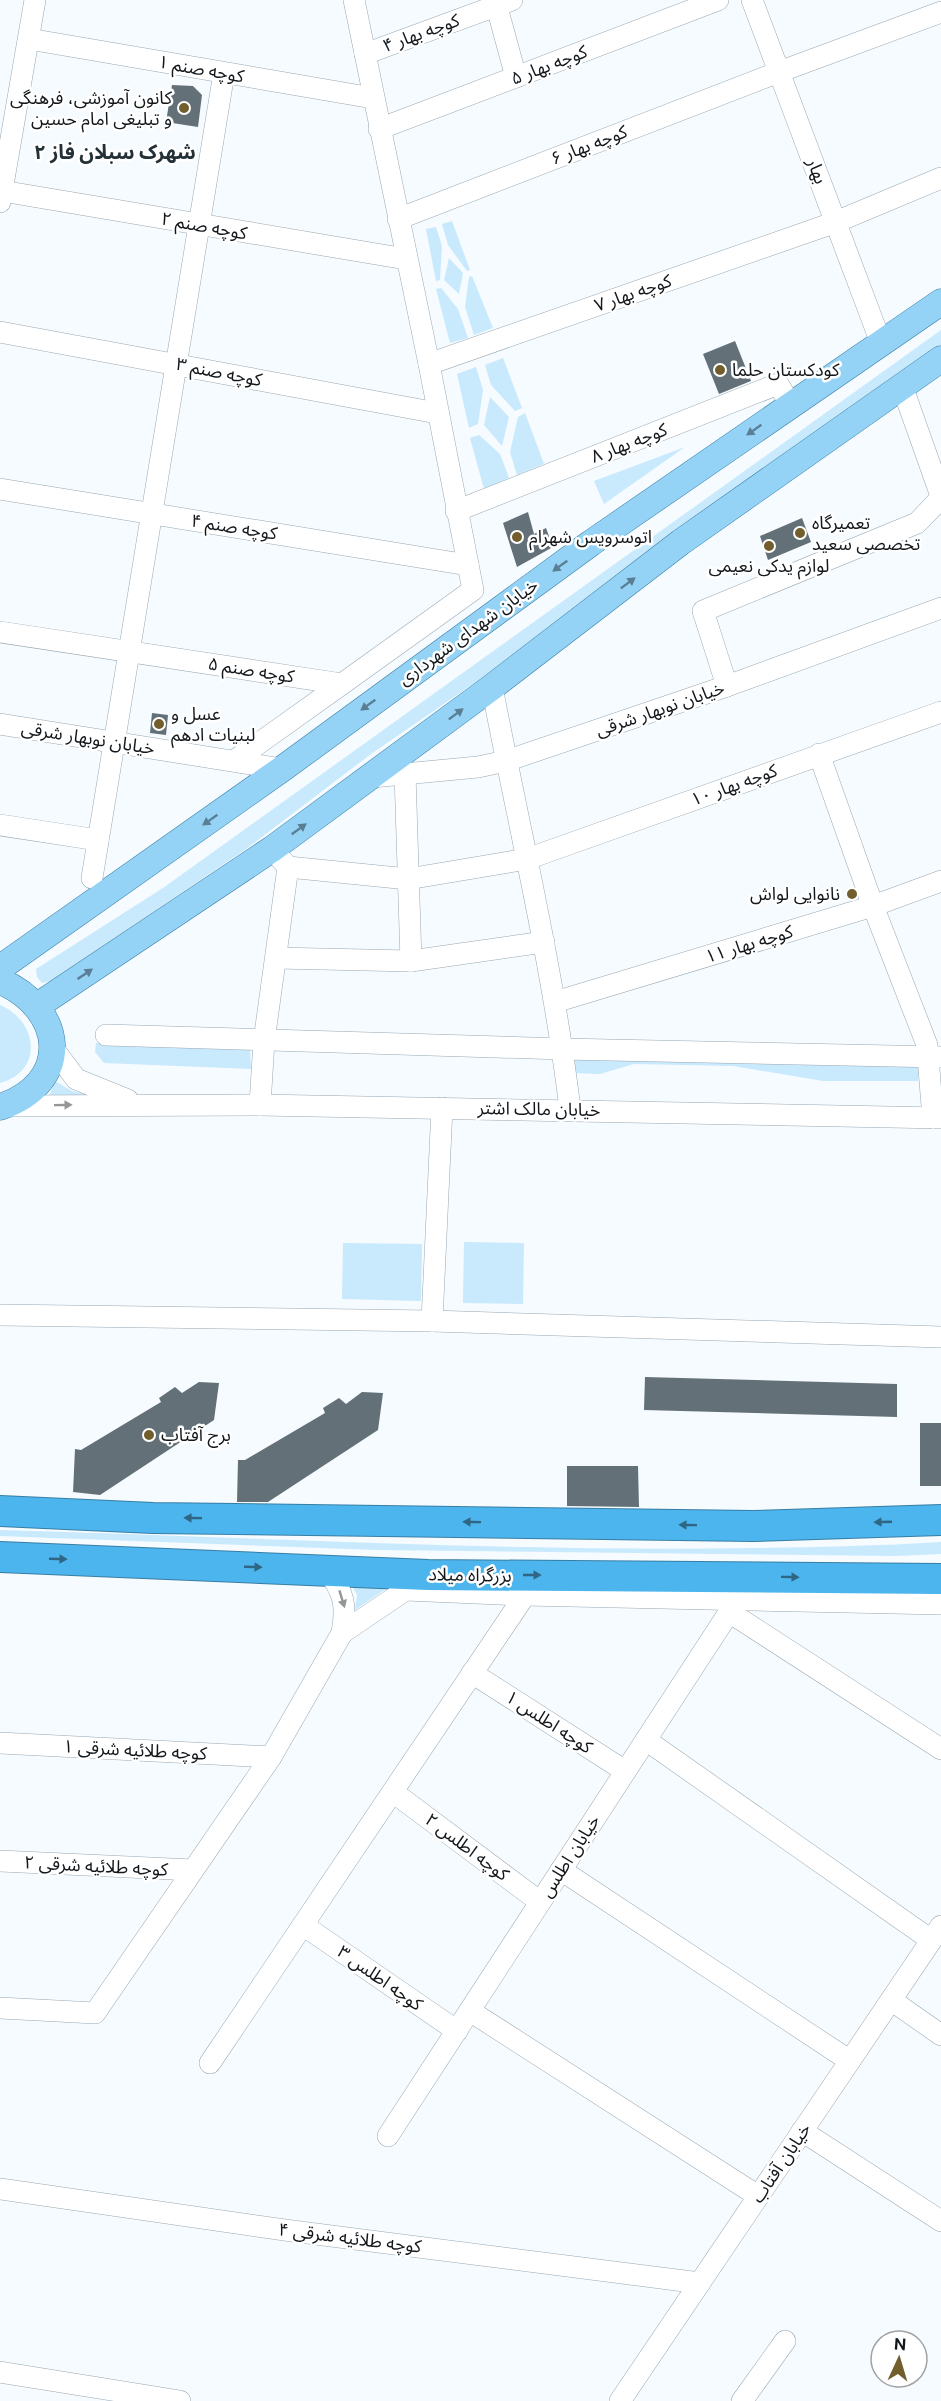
<svg xmlns="http://www.w3.org/2000/svg" width="941" height="2401" font-family="'Public Sans','Noto Sans Arabic',sans-serif">
	<style>
		.green { fill: #c9e9fd }
		.building { fill: #637078 }
		.lines { fill: none; stroke-linecap: round; stroke-linejoin: round }
		.minor-casing { stroke: #9aa8b2; stroke-width: 22 }
		.major-casing { stroke: #387ea4; stroke-width: 27 }
		.highway-casing { stroke: #387ea4; stroke-width: 32 }
		.minor { stroke: #fff; stroke-width: 21 }
		.major { stroke: #94d3f5; stroke-width: 26 }
		.highway { stroke: #4cb5ee; stroke-width: 30 }
		.oneway { fill: #5a7e93 }
		.oneway2 { fill: #949798 }
		.oneway3 { fill: #2f6684 }
		.poi-dot { fill: #725d2c; stroke: #fff; stroke-width: 2 }
		.labels { text-anchor: middle; stroke-width: 5; stroke-linejoin: round; paint-order: stroke }
		.street-label { font-size: 18px; fill: #12171b; stroke: #fff }
		.poi-label { font-size: 18px; fill: #12171b; stroke: #fff; text-anchor: start }
		.neighbourhood-label { font-size: 20px; font-weight: bold; fill: #243038; stroke: #fff }
	</style>
	<rect width="100%" height="100%" fill="#f5fbff"/>
	<g class="green">
		<path d="M 452,221 L 470,270 L 467,271 L 448,245 L 442,224 Z"/>
		<path d="M 436,227 L 442,246 L 440,280 L 436,281 L 426,229 Z"/>
		<path d="M 449,258 L 463,273 L 459,294 L 444,280 Z"/>
		<path d="M 472,276 L 493,328 L 474,335 L 465,307 L 469,277 Z"/>
		<path d="M 441,288 L 458,309 L 468,338 L 450,343 L 436,289 Z"/>
		<path d="M 941,330 L 941,348 L 496,668 L 371,754 L 246,849 L 51,981 L 42,983 L 37,977 L 36,969 L 163,888 Z"/>
		<path d="M 503,358 L 522,408 L 515,411 L 491,385 L 485,365 Z"/>
		<path d="M 476,367 L 483,390 L 478,424 L 469,428 L 457,374 Z"/>
		<path d="M 490,397 L 509,417 L 502,446 L 484,425 Z"/>
		<path d="M 525,413 L 544,464 L 517,475 L 510,452 L 518,417 Z"/>
		<path d="M 479,435 L 500,454 L 509,478 L 484,489 L 470,438 Z"/>
		<path d="M 685,447 L 604,504 L 594,481 Z"/>
		<path d="M 0,1005 C 38,1021 44,1071 0,1083 Z"/>
		<path d="M 96,1043 L 250,1049 L 251,1069 L 104,1063 L 95,1052 Z"/>
		<path d="M 573,1057 L 919,1064 L 918,1081 L 823,1081 L 733,1066 L 634,1064 L 600,1074 L 574,1073 Z"/>
		<path d="M 55,1081 L 72,1091 L 102,1098 L 49,1096 Z"/>
		<path d="M 464,1242 L 524,1243 L 523,1304 L 463,1303 Z"/>
		<path d="M 343,1243 L 422,1244 L 421,1301 L 342,1299 Z"/>
		<path d="M 0,1530 C 252,1537 504,1552 757,1548 C 818,1547 880,1546 941,1542 L 941,1554 L 895,1556 L 377,1550 L 0,1536 Z"/>
		<path d="M 350,1582 L 393,1584 L 355,1610 L 357,1595 Z"/>
	</g>
	<g class="building">
		<path d="M 172,85 L 193,86 L 202,95 L 198,127 L 166,122 Z"/>
		<path d="M 735,341 L 751,381 L 719,394 L 703,354 Z"/>
		<path d="M 528,512 L 534,534 L 546,528 L 553,547 L 517,567 L 503,523 Z"/>
		<path d="M 802,518 L 811,542 L 768,560 L 760,536 Z"/>
		<path d="M 152,713 L 168,715 L 166,735 L 150,733 Z"/>
		<path d="M 645,1377 L 897,1384 L 897,1417 L 644,1410 Z"/>
		<path d="M 199,1382 L 219,1383 L 214,1420 L 100,1495 L 73,1492 L 75,1449 L 81,1450 L 161,1402 L 159,1398 L 175,1387 L 182,1393 Z"/>
		<path d="M 362,1392 L 383,1393 L 378,1430 L 268,1502 L 237,1502 L 238,1460 L 245,1460 L 325,1413 L 323,1408 L 339,1398 L 346,1404 Z"/>
		<rect x="920" y="1423" width="21" height="63"/>
		<path d="M 567,1466 L 638,1466 L 639,1507 L 567,1506 Z"/>
	</g>
	<g class="lines">
		<g class="minor-casing">
			<g id="minor">
				<path d="M 495,0 L 516,77"/>
				<path d="M 752,0 L 881,343"/>
				<path d="M 29,39 L 373,98"/>
				<path d="M 365,54 L 512,0"/>
				<path d="M 379,129 L 718,0"/>
				<path d="M 2,191 L 406,259"/>
				<path d="M 0,202 L 35,0"/>
				<path d="M 398,219 L 779,72 L 941,12"/>
				<path d="M 0,332 L 437,413"/>
				<path d="M 429,364 L 836,222 L 941,178"/>
				<path d="M 902,386 L 941,496"/>
				<path d="M 0,489 L 468,565"/>
				<path d="M 456,511 L 778,384 L 791,405"/>
				<path d="M 0,632 L 342,684 L 473,590 L 429,364 L 354,0"/>
				<path d="M 727,686 L 703,611 L 917,523 L 941,498"/>
				<path d="M 492,687 C 519,828 553,967 570,1109"/>
				<path d="M 0,724 L 282,769"/>
				<path d="M 819,754 L 873,906 L 927,1045 L 933,1118"/>
				<path d="M 234,761 L 342,684"/>
				<path d="M 405,774 L 411,961"/>
				<path d="M 372,777 L 478,767 L 506,761 L 727,686 L 941,608"/>
				<path d="M 0,825 L 98,840"/>
				<path d="M 288,867 L 408,879 L 527,859 L 941,712"/>
				<path d="M 92,878 L 224,73"/>
				<path d="M 276,958 L 411,961 L 544,942"/>
				<path d="M 555,1002 L 873,906 L 941,881"/>
				<path d="M 106,1035 L 563,1049 L 941,1057"/>
				<path d="M 53,1048 L 76,1079 L 128,1100"/>
				<path d="M 260,1105 L 264,1041 L 288,867 L 280,858"/>
				<path d="M 6,1106 L 260,1105 L 941,1118"/>
				<path d="M 0,1315 L 432,1321 L 941,1337"/>
				<path d="M 432,1321 L 442,1108"/>
				<path d="M 406,1590 L 525,1595 L 941,1604"/>
				<path d="M 729,1612 L 941,1749"/>
				<path d="M 342,1633 L 416,1583"/>
				<path d="M 472,1673 L 625,1771"/>
				<path d="M 646,1740 L 931,1940"/>
				<path d="M 0,1743 L 271,1757"/>
				<path d="M 393,1792 L 540,1902"/>
				<path d="M 0,1861 L 193,1870"/>
				<path d="M 561,1870 L 850,2061"/>
				<path d="M 303,1925 L 457,2031"/>
				<path d="M 891,2000 L 941,2035"/>
				<path d="M 0,2008 L 95,2013 L 271,1757 L 342,1633 C 347,1606 344,1591 326,1569"/>
				<path d="M 470,2011 L 758,2196"/>
				<path d="M 210,2063 L 525,1595"/>
				<path d="M 802,2131 L 941,2221"/>
				<path d="M 388,2136 L 752,1577"/>
				<path d="M 0,2189 L 292,2231 L 700,2283"/>
				<path d="M 0,2372 L 180,2401"/>
				<path d="M 620,2401 L 941,1926"/>
				<path d="M 742,2401 L 785,2341"/>
			</g>
		</g>
		<g class="major-casing">
			<g id="major">
				<path d="M 0,968 L 282,769 L 591,543 L 941,302"/>
				<path d="M 0,981 C 66,1009 73,1083 0,1107"/>
				<path d="M 37,1006 L 272,849 L 492,687 L 681,542 L 941,359"/>
			</g>
		</g>
		<g class="highway-casing">
			<g id="highway">
				<path d="M 0,1511 L 153,1518 L 753,1526 L 941,1520"/>
				<path d="M 0,1557 L 428,1575 L 941,1579"/>
			</g>
		</g>
		<use href="#minor" class="minor"/>
		<use href="#major" class="major"/>
		<use href="#highway" class="highway"/>
	</g>
	<defs><path id="oneway-solid" d="M-6-.8H1V-3.2L6.5 0L1 3.2V.8H-6Z" transform="scale(1.5)"/></defs>
	<g class="oneway">
		<use href="#oneway-solid" transform="translate(754 430) rotate(145)"/>
		<use href="#oneway-solid" transform="translate(560 566) rotate(144)"/>
		<use href="#oneway-solid" transform="translate(628 583) rotate(-37)"/>
		<use href="#oneway-solid" transform="translate(368 705) rotate(144)"/>
		<use href="#oneway-solid" transform="translate(456 714) rotate(-37)"/>
		<use href="#oneway-solid" transform="translate(210 820) rotate(145)"/>
		<use href="#oneway-solid" transform="translate(299 829) rotate(-36)"/>
		<use href="#oneway-solid" transform="translate(85 974) rotate(-34)"/>
	</g>
	<g class="oneway2">
		<use href="#oneway-solid" transform="translate(63 1105) rotate(-1)"/>
		<use href="#oneway-solid" transform="translate(342 1599) rotate(73)"/>
	</g>
	<g class="oneway3">
		<use href="#oneway-solid" transform="translate(193 1518) rotate(-179)"/>
		<use href="#oneway-solid" transform="translate(472 1522) rotate(-179)"/>
		<use href="#oneway-solid" transform="translate(883 1522) rotate(178)"/>
		<use href="#oneway-solid" transform="translate(688 1525) rotate(-179)"/>
		<use href="#oneway-solid" transform="translate(58 1559) rotate(2)"/>
		<use href="#oneway-solid" transform="translate(253 1567) rotate(2)"/>
		<use href="#oneway-solid" transform="translate(532 1575)"/>
		<use href="#oneway-solid" transform="translate(790 1577) rotate(1)"/>
	</g>
	<g class="poi-dot">
		<circle cx="184" cy="108" r="6"/>
		<circle cx="720" cy="370" r="6"/>
		<circle cx="800" cy="533" r="6"/>
		<circle cx="517" cy="537" r="6"/>
		<circle cx="769" cy="546" r="6"/>
		<circle cx="159" cy="724" r="6"/>
		<circle cx="852" cy="894" r="6"/>
		<circle cx="149" cy="1435" r="6"/>
	</g>
	<g class="labels">
		<g class="street-label">
			<text transform="translate(421 33) rotate(-20)" y="6">کوچه بهار ۴</text>
			<text transform="translate(549 65) rotate(-21)" y="6">کوچه بهار ۵</text>
			<text transform="translate(201 69) rotate(10)" y="6">کوچه صنم ۱</text>
			<text transform="translate(589 145) rotate(-21)" y="6">کوچه بهار ۶</text>
			<text transform="translate(817 171) rotate(69)" y="6">بهار</text>
			<text transform="translate(204 226) rotate(10)" y="6">کوچه صنم ۲</text>
			<text transform="translate(633 293) rotate(-19)" y="6">کوچه بهار ۷</text>
			<text transform="translate(219 372) rotate(11)" y="6">کوچه صنم ۳</text>
			<text transform="translate(629 443) rotate(-21)" y="6">کوچه بهار ۸</text>
			<text transform="translate(234 527) rotate(9)" y="6">کوچه صنم ۴</text>
			<text transform="translate(468 632) rotate(-36)" y="6">خیابان شهدای شهرداری</text>
			<text transform="translate(251 670) rotate(9)" y="6">کوچه صنم ۵</text>
			<text transform="translate(660 709) rotate(-19)" y="6">خیابان نوبهار شرقی</text>
			<text transform="translate(88 738) rotate(9)" y="6">خیابان نوبهار شرقی</text>
			<text transform="translate(734 785) rotate(-20)" y="6">کوچه بهار ۱۰</text>
			<text transform="translate(749 944) rotate(-17)" y="6">کوچه بهار ۱۱</text>
			<text transform="translate(539 1109) rotate(1)" y="6">خیابان مالک اشتر</text>
			<text transform="translate(470 1575) rotate(1)" y="6">بزرگراه میلاد</text>
			<text transform="translate(549 1722) rotate(33)" y="6">کوچه اطلس ۱</text>
			<text transform="translate(135 1750) rotate(3)" y="6">کوچه طلائیه شرقی ۱</text>
			<text transform="translate(467 1847) rotate(37)" y="6">کوچه اطلس ۲</text>
			<text transform="translate(570 1856) rotate(-57)" y="6">خیابان اطلس</text>
			<text transform="translate(96 1866) rotate(3)" y="6">کوچه طلائیه شرقی ۲</text>
			<text transform="translate(380 1978) rotate(35)" y="6">کوچه اطلس ۳</text>
			<text transform="translate(781 2163) rotate(-56)" y="6">خیابان آفتاب</text>
			<text transform="translate(350 2238) rotate(7)" y="6">کوچه طلائیه شرقی ۴</text>
		</g>
		<g class="poi-label">
			<text x="172" y="104" text-anchor="end">کانون آموزشی، فرهنگی<tspan x="172" dy="21">و تبلیغی امام حسین</tspan></text>
			<text x="732" y="376">کودکستان حلما</text>
			<text x="812" y="529">تعمیرگاه<tspan x="812" dy="21">تخصصی سعید</tspan></text>
			<text x="529" y="543">اتوسرویس شهرام</text>
			<text x="769" y="572" text-anchor="middle">لوازم یدکی نعیمی</text>
			<text x="171" y="720">عسل و<tspan x="171" dy="21">لبنیات ادهم</tspan></text>
			<text x="840" y="900" text-anchor="end">نانوایی لواش</text>
			<text x="161" y="1441">برج آفتاب</text>
		</g>
		<g class="neighbourhood-label">
			<text x="115" y="159">شهرک سبلان فاز ۲</text>
		</g>
	</g>
	<g transform="translate(899 2359) rotate(4)"><circle r="28" fill="#ffffff" stroke="#a0a2a4" stroke-width="1.5"/>
	<path d="M0-4.5L10 22L0 15L-10 22Z" fill="#725d2c"/>
	<text y="-9" font-size="16" font-weight="bold" text-anchor="middle" fill="#12171b">N</text>
	</g>
</svg>
